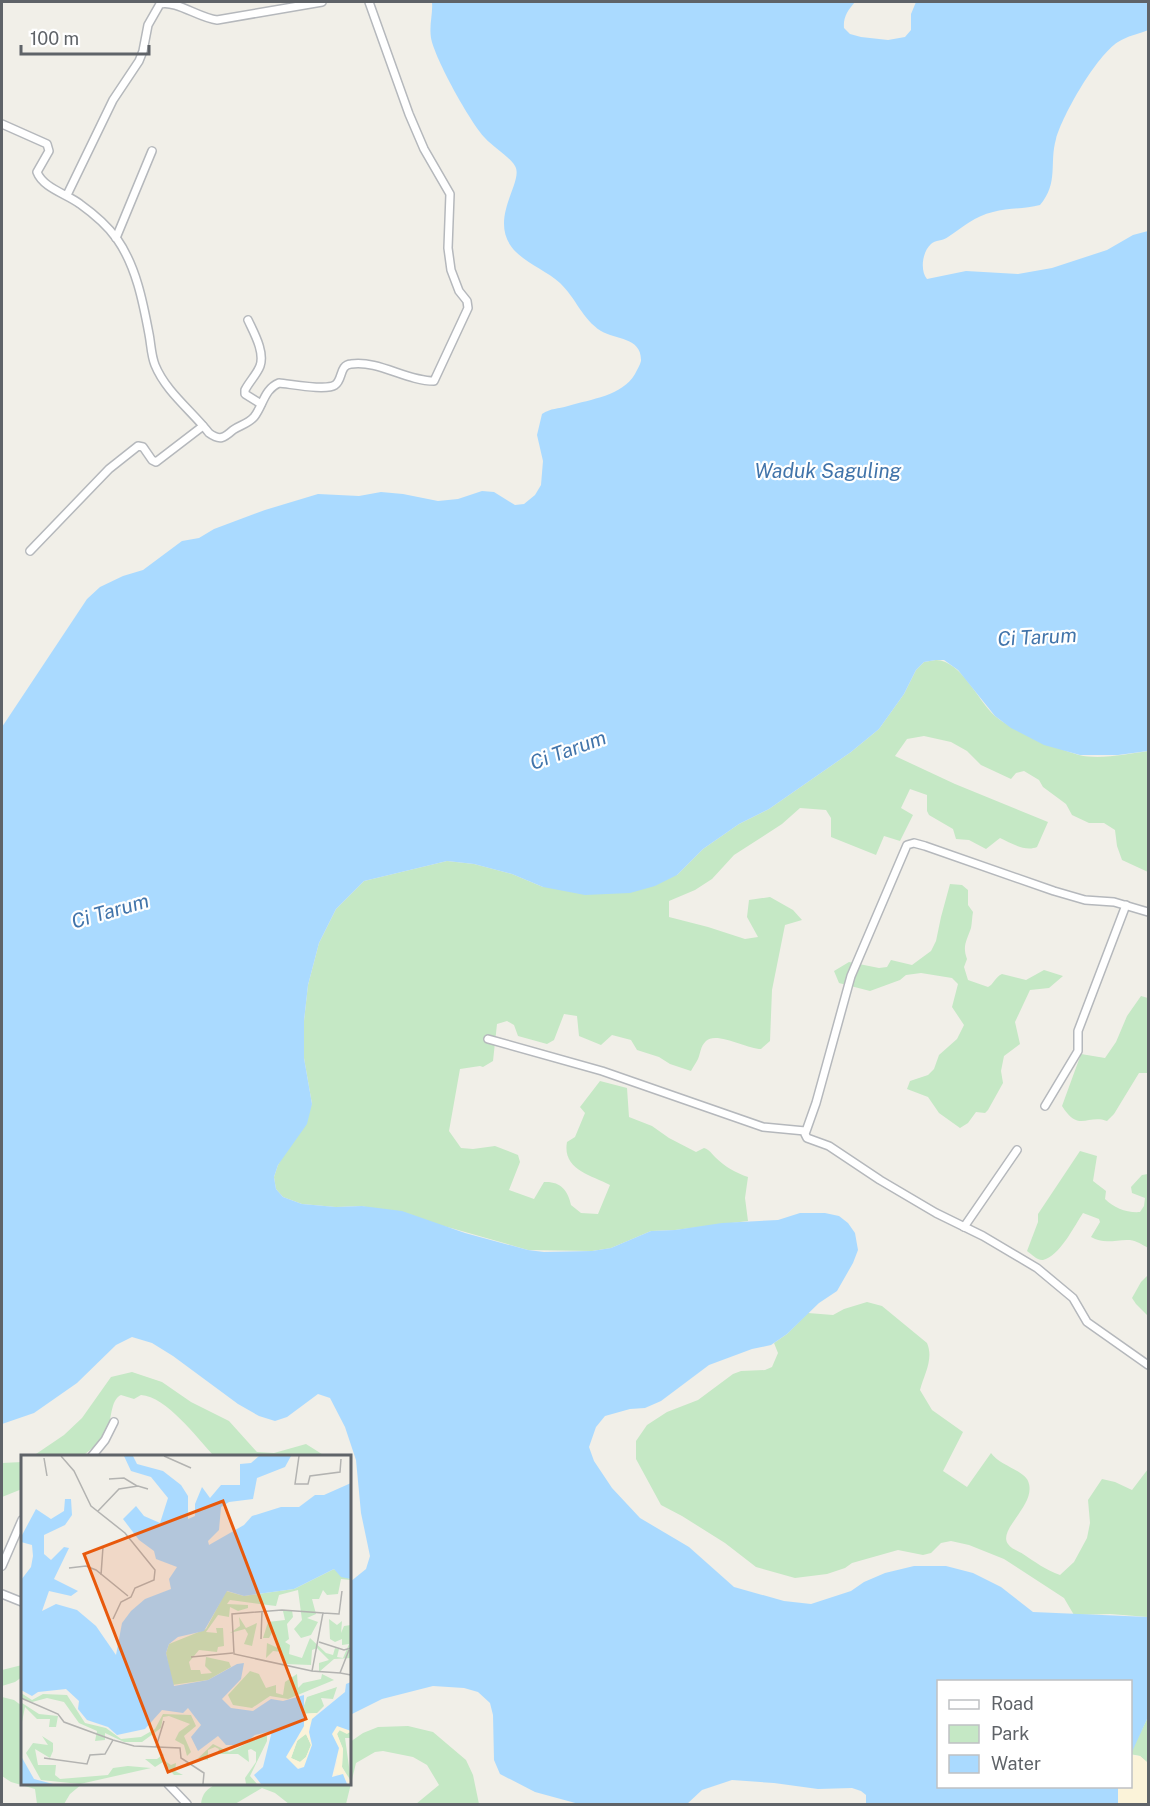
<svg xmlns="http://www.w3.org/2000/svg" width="1150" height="1806" font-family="'Public Sans',sans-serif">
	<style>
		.green { fill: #c5e8c5 }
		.sand { fill: #fbf3d9 }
		.water { fill: #aadaff }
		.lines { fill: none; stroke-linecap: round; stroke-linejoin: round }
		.street-casing { stroke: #b5b8bc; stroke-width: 10 }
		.street { stroke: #fff; stroke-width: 7 }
		.labels { text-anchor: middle; stroke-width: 4.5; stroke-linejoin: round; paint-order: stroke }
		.water-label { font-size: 20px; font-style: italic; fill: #4174aa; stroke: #fff }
		.inset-road { fill: none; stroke: #b3b3b1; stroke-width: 1.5 }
		.view { fill: #e8590c; fill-opacity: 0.15; stroke: #e8590c; stroke-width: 3 }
		.inset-edge { fill: none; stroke: #5f6368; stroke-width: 3 }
	</style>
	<rect width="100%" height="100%" fill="#f1efe8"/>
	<g class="green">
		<path d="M 936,660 C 962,661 977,700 995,716 C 1009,729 1060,750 1079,755 C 1099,760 1128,754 1148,751 L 1148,872 L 1122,860 L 1117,846 L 1115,830 L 1104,823 L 1089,823 L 1072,815 L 1066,804 L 1043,787 L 1039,780 L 1024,771 L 1016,773 L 1011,779 L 981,765 L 967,751 L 951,742 L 924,736 L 907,739 L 895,756 L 955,784 L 1048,822 L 1037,847 C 1025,852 1011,843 1000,838 L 986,849 L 969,840 L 956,839 L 953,829 L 929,815 L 927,811 L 927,795 L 910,789 L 901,808 L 913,815 L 900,841 L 884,836 L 876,855 L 831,837 L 831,818 L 826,810 L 800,808 L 782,824 L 734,855 L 712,879 L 695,890 L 669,901 L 669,917 L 708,927 L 745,939 L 758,937 L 747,917 L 749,900 L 770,897 L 793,910 L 802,920 L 785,925 L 772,990 L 770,1041 L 761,1049 C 747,1049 716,1031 706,1041 C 700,1047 701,1052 698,1059 C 696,1063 693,1067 691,1071 L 670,1064 L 659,1057 L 637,1050 L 631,1040 L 612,1035 L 601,1045 L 579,1036 L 577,1016 L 564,1014 L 554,1040 L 547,1044 L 518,1036 L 514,1025 L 507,1021 L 497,1024 L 493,1061 L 483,1067 L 480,1066 L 460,1069 L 449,1131 L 461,1148 L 473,1149 L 495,1146 L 518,1155 L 520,1162 L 509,1190 L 534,1199 L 544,1182 C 560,1181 568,1190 571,1205 L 581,1213 L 598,1214 L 610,1185 C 590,1175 562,1169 567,1142 L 575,1137 L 585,1113 L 580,1107 L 600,1081 L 627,1088 L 629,1117 L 652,1126 L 669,1138 L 696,1152 L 704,1148 C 710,1150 711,1153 715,1157 C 725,1167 736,1173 748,1177 L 745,1198 L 748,1221 L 675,1230 L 651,1231 L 611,1248 L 592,1251 L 528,1250 L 451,1228 L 362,1206 L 336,1207 L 302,1204 L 283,1197 L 276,1189 L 274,1177 L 278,1165 L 312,1104 L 304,1058 L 304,1021 L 308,985 L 319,943 L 336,909 L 364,881 L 447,861 L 474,864 L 512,874 L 543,887 L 677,875 L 703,849 L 739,824 L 769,809 L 851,752 L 879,729 L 904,694 L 916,670 L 924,662 Z"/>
		<path d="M 950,884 L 962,885 L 968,890 L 968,905 L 973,912 C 972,917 972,923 971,928 C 967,940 962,946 967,959 L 964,967 L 968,980 L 988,987 C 994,984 995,977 1002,974 L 1026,980 L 1044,970 L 1063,976 L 1049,988 L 1030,990 L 1015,1022 L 1020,1044 L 1004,1056 L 1001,1071 L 1003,1083 L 988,1110 L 985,1113 L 976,1112 L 968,1123 L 960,1128 L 939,1113 L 928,1097 L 907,1089 L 910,1081 L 928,1075 L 934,1069 L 939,1055 L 957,1039 L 964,1025 L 952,1007 L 958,984 L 952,978 L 921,973 L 906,975 L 900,980 L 870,991 L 839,983 L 834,971 L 849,962 L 879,968 L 887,967 L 891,960 L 912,965 L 931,951 L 936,941 L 941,917 Z"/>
		<path d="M 1141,996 L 1148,998 L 1148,1073 L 1139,1073 L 1114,1114 L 1107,1121 C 1087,1114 1079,1133 1062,1106 L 1081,1054 L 1105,1058 L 1116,1042 L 1127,1016 Z"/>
		<path d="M 1080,1151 L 1097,1156 L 1093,1181 L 1106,1191 L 1105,1199 C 1114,1208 1127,1213 1140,1212 L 1144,1206 L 1145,1198 L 1132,1193 L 1131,1187 L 1142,1175 L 1148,1174 L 1148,1248 C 1143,1245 1137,1241 1130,1240 C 1117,1239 1104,1245 1091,1237 L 1100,1222 L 1099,1219 L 1083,1213 C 1075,1225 1059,1257 1043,1260 C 1038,1261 1031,1254 1027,1251 L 1038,1222 L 1038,1214 Z"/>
		<path d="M 1148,1275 L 1148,1316 L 1136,1304 L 1132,1298 L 1141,1282 Z"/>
		<path d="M 867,1302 L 882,1306 L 927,1343 C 934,1359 924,1375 920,1390 L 932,1410 L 963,1432 L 943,1471 L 967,1487 L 991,1453 C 999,1465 1023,1470 1028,1481 C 1038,1504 997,1529 1008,1544 C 1011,1549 1019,1551 1023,1554 C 1035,1562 1046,1570 1060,1575 L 1074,1562 L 1087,1538 L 1090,1523 L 1088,1500 L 1102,1479 L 1115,1482 L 1132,1490 L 1148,1469 L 1148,1617 L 1110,1614 L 1074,1615 L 1064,1598 L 1004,1559 L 969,1545 L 951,1541 L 941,1543 L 931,1553 L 923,1555 L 898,1550 L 852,1563 L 845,1568 L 827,1574 L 795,1578 L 756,1567 L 725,1543 L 682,1516 L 661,1505 L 636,1459 L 636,1441 L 647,1425 L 667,1412 L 698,1400 L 733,1374 L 741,1371 L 765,1370 L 772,1367 L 778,1353 L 774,1343 L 787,1334 L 808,1313 L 833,1315 L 844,1309 Z"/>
		<path d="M 132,1372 L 162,1382 L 191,1402 L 229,1421 L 257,1452 L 274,1453 L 306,1444 L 325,1456 L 214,1456 C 197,1438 166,1396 141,1395 L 134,1399 L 121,1395 C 110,1400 112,1420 107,1431 C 102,1441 91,1449 83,1456 L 33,1456 L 64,1435 L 82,1418 L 111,1377 Z"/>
		<path d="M 22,1462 L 22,1489 L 2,1497 L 2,1463 Z"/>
		<path d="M 22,1665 L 22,1677 L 15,1682 L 2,1686 L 2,1670 Z"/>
		<path d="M 2,1697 L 14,1700 L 22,1706 L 22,1784 L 82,1784 L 70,1794 L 64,1804 L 37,1804 L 35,1789 L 11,1782 L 2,1776 Z"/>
		<path d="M 1148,1717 L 1148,1763 L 1140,1756 L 1130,1754 Z"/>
		<path d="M 408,1726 L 433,1732 L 466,1760 L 473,1775 L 479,1804 L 416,1804 L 439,1785 L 427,1765 L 413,1757 L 383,1751 L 375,1752 L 356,1763 L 346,1804 L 289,1804 L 275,1793 L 262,1788 L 235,1804 L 201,1804 C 202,1794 207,1788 217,1784 L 350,1784 L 350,1742 L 363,1733 L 378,1727 Z"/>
	</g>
	<path class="sand" d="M 1131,1755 L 1140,1756 L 1148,1763 L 1148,1804 L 1118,1804 L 1118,1787 L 1130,1786 Z"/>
	<path class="water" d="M 432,2 L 855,2 C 848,10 843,17 844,28 L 850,34 L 861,37 L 888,40 L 905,37 L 911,30 L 911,14 L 916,2 L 1148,2 L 1148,30 C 1139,34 1127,36 1118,42 C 1097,55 1063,114 1056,139 C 1049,163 1059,183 1040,205 C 1025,209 1008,208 993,212 C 975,216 963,227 948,237 C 943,241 935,240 931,244 C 922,252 920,271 927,279 L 966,271 L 1018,274 L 1052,268 L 1107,250 L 1133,235 L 1148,231 L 1148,751 L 1118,755 L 1080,755 L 1044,745 L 1011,728 L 995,716 L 958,670 L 944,660 L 936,660 L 924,662 L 916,670 L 904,694 L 879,729 L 851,752 L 769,809 L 739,824 L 703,849 L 677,875 L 655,886 L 630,893 L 585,895 L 543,887 L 512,874 L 474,864 L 447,861 L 364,881 L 336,909 L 319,943 L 308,985 L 304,1021 L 304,1058 L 312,1104 L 307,1124 L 278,1165 L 274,1177 L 276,1189 L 283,1197 L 302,1204 L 336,1207 L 362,1206 L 402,1211 L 465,1233 L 528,1250 L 544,1252 L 592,1251 L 611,1248 L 651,1231 L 675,1230 L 722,1223 L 778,1220 L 800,1213 L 825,1213 L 839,1216 L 848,1223 L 855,1233 L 858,1250 L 853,1263 L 837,1291 L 819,1303 L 787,1334 L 771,1345 L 752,1349 L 709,1365 L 661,1401 L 645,1408 L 630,1409 L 605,1416 L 596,1427 L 589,1447 L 594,1461 L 612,1488 L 640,1518 L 689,1547 L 734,1587 L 784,1601 L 811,1604 L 851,1591 L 864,1582 L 885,1573 L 914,1566 L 946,1566 L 973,1573 L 1001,1587 L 1033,1612 L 1148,1617 L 1148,1717 L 1131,1754 L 1130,1682 L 938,1682 L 938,1786 L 1118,1787 L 1118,1804 L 866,1804 L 866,1795 L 861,1791 L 852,1788 L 818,1789 L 774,1783 L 732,1780 L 702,1790 L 687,1804 L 579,1804 L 535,1792 L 500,1774 L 494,1760 L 493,1715 L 490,1703 L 478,1692 L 464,1688 L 433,1686 L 382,1699 L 350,1715 L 350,1582 L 366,1569 L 370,1556 L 361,1513 L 356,1460 L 345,1427 L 330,1398 L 318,1394 L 287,1417 L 275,1421 L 259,1416 L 238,1404 L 173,1356 L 152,1343 L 132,1337 L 116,1345 L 77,1383 L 34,1413 L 2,1424 L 2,727 L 87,599 L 100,587 L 123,576 L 143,570 L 182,541 L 199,538 L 214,529 L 265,510 L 318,494 L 359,496 L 381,492 L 403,494 L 438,501 L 458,499 L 482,491 L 494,492 L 515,505 L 524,504 L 535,495 L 541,485 L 543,461 L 537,435 L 542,414 C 551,408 558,409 568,406 C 591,399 622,396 635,374 C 637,370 640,365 641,361 C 642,337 616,340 601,331 C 582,319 576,298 560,283 C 547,271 529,265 516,252 C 485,221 525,182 515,166 C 509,156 493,147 485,138 C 470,122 435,59 431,38 C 429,25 433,14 432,2 Z"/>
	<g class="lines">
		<g class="street-casing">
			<g id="street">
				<path d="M 2,124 L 47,144 L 49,151 L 37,172 C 43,188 67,194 80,204 C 94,214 107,225 117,239 C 136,266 143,302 149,334 C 151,344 151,355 155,365 C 166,392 192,411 209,433 C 220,441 224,438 233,430 C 240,425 248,424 254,417 C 263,406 264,389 279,383 C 291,384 326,391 335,385 C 343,380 339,365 351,364 C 379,360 406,381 434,381 L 468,308 L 467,301 L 459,291 L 451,270 L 448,248 L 450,194 L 424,149 L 409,114 L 369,2"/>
				<path d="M 67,195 L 113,100 L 139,61 L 143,51 L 148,25 L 160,4 C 176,0 199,18 217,20 L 322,2"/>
				<path d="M 116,238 L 152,151"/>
				<path d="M 248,320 C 254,333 265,352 260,366 C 257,374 249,382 245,390 L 245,394 L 261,404"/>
				<path d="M 30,551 L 109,469 L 138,446 L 143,447 L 152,460 L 156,462 L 203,426"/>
				<path d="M 1148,912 L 1114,902 L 1085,900 L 1054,891 L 925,846 L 914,843 L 907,845 L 851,976 L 816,1103 L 805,1134 L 807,1138 L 829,1146 L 880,1180 L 936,1213 L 983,1236 L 1037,1268 L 1073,1298 L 1087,1322 L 1148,1365"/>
				<path d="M 488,1039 L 602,1071 L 763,1127 L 805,1131"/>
				<path d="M 1045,1106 L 1078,1051 L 1078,1031 L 1126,905"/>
				<path d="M 964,1227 L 1017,1150"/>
				<path d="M 92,1456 L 105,1440 L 114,1422"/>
				<path d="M 2,1566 L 22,1520"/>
				<path d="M 2,1594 L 22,1602"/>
				<path d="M 168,1784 L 187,1804"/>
			</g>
		</g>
		<use href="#street" class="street"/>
	</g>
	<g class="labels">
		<g class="water-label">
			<text x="828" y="478">Waduk Saguling</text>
			<text transform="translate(1037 637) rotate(-3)" y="7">Ci Tarum</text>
			<text transform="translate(568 750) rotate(-20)" y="7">Ci Tarum</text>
			<text transform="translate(110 911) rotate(-16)" y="7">Ci Tarum</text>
		</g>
	</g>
	<g transform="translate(21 1455)">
		<rect width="330" height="330" fill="#f1efe8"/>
		<path d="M 313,114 L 330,125 L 320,124 L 317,139 L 306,140 L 302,135 L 298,144 L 291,144 L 295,159 L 286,163 L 297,167 L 290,180 L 280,183 L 273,174 L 281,165 L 277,135 L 258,140 L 255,151 L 209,145 L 206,149 L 227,150 L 227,153 L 217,156 L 209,152 L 208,162 L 197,160 L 185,177 L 196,178 L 195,173 L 202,173 L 203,191 L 197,192 L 196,197 L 178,195 L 168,207 L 170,215 L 179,215 L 180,219 L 191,218 L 184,211 L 185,202 L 208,207 L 210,212 L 187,225 L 151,230 L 145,198 L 148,189 L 185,174 L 205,136 L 223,141 L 273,134 ZM 271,155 L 272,162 L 266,169 L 268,184 L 264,187 L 269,190 L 268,199 L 281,203 L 289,183 L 305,198 L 312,200 L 314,193 L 318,194 L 316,202 L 322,203 L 328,189 L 321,190 L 321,184 L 314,187 L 309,184 L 308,164 L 316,170 L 321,166 L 320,178 L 323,171 L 330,170 L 330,203 L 313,204 L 298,217 L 298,208 L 308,205 L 296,193 L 291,195 L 290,210 L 264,209 L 261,197 L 252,196 L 245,203 L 246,188 L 257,193 L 252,176 L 248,183 L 242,183 L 247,167 L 264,165 L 262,156 ZM 218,162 L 225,173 L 236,168 L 231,191 L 223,189 L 227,179 L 224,174 L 209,178 L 219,171 ZM 229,216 L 238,219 L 245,233 L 255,230 L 255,238 L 262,240 L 264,227 L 276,219 L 277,233 L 282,228 L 300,224 L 301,219 L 313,225 L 267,244 L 249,241 L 231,253 L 212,250 L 207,240 ZM 316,232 L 312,244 L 300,243 L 303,251 L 296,258 L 280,259 L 286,242 ZM 0,238 L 11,245 L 22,239 L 46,240 L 64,268 L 85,273 L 100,284 L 120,282 L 134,274 L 142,259 L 170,260 L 175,271 L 163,281 L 170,297 L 166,301 L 163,290 L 154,285 L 158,277 L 169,269 L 148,261 L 142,262 L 140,273 L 121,287 L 103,287 L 84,278 L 84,285 L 74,286 L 76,276 L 58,268 L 43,247 L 26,243 L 11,247 L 0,243 ZM 1,248 L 18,259 L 37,261 L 35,272 L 28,272 L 29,264 L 16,264 L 4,252 L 1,267 ZM 319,275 L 330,278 L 330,283 L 324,283 L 330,326 L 321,312 L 322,294 L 316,279 ZM 285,279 L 290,290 L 285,302 L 279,307 L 270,303 L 277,284 ZM 21,281 L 32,288 L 32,296 L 29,303 L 14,294 L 17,310 L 35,310 L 34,320 L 39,324 L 87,320 L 92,313 L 107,311 L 130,313 L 59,329 L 20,325 L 5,298 L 12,288 L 27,290 ZM 241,281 L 246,281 L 246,286 L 229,321 L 236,329 L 225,329 L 224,323 L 235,307 L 235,297 L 230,294 L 227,295 L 228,307 L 217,299 L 196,299 L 198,294 L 194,292 L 187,295 L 187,305 L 177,303 L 171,309 L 192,289 L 208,297 ZM 143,299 L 141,304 L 150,310 L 155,308 L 154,316 L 162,320 L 153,320 L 142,307 L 134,312 L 124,304 L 136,304 Z" fill="#c5e8c5"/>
		<path d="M 296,258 L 288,273 L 291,290 L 287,302 L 283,312 L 275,313 L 265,302 L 283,271 L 280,259 ZM 285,279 L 290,290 L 285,302 L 279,307 L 270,303 L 276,286 ZM 316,270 L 330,276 L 326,279 L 318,275 L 316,279 L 322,294 L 321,312 L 330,329 L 316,319 L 311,322 L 316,308 L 311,279 Z" fill="#fbf3d9" fill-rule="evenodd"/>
		<path d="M 103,1 L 112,1 L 116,9 L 142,16 L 160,30 L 167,41 L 167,64 L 174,61 L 174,49 L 181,32 L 189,43 L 200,30 L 219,30 L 219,9 L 230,8 L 238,1 L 270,1 L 264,12 L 236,23 L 232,44 L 208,47 L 200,52 L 198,75 L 187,86 L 188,90 L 223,70 L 231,61 L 260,52 L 278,52 L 294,40 L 303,40 L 330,28 L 330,124 L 320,122 L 313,114 L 273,134 L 223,141 L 206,136 L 183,176 L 157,182 L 148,189 L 145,198 L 153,231 L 187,225 L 216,209 L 223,208 L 220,224 L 201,244 L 210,253 L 232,256 L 250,244 L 262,246 L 283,240 L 283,271 L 265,302 L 277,314 L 283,312 L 291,290 L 288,277 L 291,264 L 324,237 L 325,229 L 330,227 L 330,276 L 316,271 L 311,279 L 318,293 L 311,322 L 322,319 L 326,329 L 240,329 L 233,320 L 242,312 L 251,276 L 234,280 L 221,290 L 205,290 L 197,281 L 177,296 L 170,282 L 180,270 L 167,253 L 162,258 L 141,255 L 124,274 L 96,280 L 87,272 L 66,265 L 57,254 L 58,246 L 45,234 L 17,237 L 11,241 L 0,235 L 0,125 L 10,112 L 12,101 L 11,90 L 0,87 L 0,82 L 15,54 L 30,64 L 43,56 L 44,44 L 50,44 L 51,60 L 44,70 L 23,80 L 23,99 L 30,105 L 43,92 L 48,93 L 33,124 L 57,136 L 50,141 L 28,136 L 21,156 L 35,149 L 56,155 L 75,171 L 95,200 L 101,168 L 110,156 L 124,144 L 150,134 L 148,124 L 156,112 L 135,104 L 133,96 L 118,85 L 102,64 L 115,51 L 123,61 L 139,68 L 147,43 L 130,22 L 110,16 ZM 0,301 L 13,324 L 32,329 L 0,329 Z" fill="#aadaff"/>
		<path class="inset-road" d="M 40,1 L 53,16 L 70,51 L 104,78 L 134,115 L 133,125 L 114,133 L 110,142 L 100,147 L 92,164M 143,1 L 170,13M 278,1 L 274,29 L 287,29 L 289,21 L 319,17 L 320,4M 23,3 L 26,21M 88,24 L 103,23 L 116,31M 77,56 L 98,34 L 117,31 L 127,34M 48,113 L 65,111 L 75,115 L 107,141M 80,120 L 82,92 L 107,82M 302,158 L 318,159 L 321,136M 240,184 L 241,156M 298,187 L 323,195 L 330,193M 328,195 L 319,218 L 330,220M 170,202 L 212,198M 291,216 L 213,199 L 211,159 L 261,155 L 302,158 L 291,216 L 319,218M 0,243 L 37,259 L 43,267 L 92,285 L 113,291 L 159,293 L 160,303 L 183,318 L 182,329M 135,292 L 143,266M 23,303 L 66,309 L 69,300 L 84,299 L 92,285"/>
		<path class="view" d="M 202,46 L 285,264 L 147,317 L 63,99 Z"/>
		<rect width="330" height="330" class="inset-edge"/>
	</g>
	<rect width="1150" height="1806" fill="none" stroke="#5f6368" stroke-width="6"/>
	<rect x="937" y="1680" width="195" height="108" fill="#ffffff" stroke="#bfc1c3" stroke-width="1.5"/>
	<rect x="949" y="1700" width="30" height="9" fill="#ffffff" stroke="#bfc1c3" stroke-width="1.5"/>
	<text x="991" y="1710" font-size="18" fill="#5f6368">Road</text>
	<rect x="949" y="1725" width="30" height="18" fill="#c5e8c5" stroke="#bfc1c3" stroke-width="1.5"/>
	<text x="991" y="1740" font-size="18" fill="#5f6368">Park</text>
	<rect x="949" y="1755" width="30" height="18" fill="#aadaff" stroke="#bfc1c3" stroke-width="1.5"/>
	<text x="991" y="1770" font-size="18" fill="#5f6368">Water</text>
	<path d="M21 45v9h128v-9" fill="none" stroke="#5f6368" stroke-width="3"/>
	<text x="30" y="45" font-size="18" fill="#5f6368" stroke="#ffffff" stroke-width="4.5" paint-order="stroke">100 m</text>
</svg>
